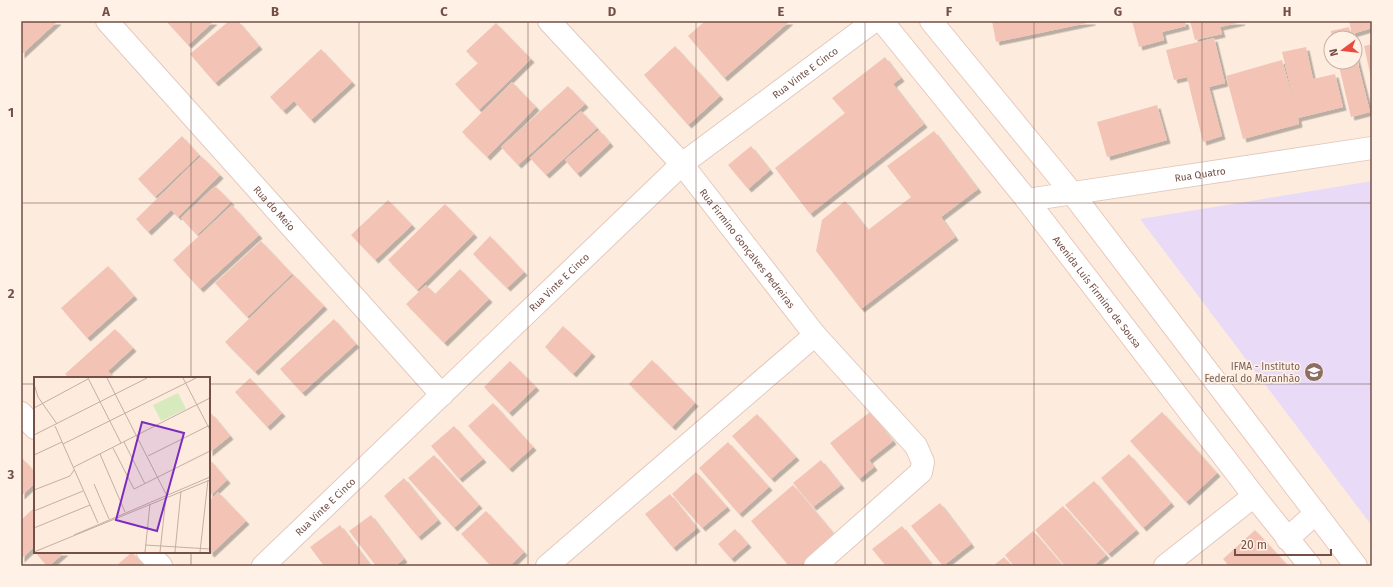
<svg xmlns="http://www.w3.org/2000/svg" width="1393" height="587" font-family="'Fira Sans',sans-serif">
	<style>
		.education { fill: #e9dbf8 }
		.building { fill: #f3c4b5; filter: url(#shadow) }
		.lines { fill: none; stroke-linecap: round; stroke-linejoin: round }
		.street-casing { stroke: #e2c9bd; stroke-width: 24 }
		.secondary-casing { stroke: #e8c8ba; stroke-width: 24 }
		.street { stroke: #fff; stroke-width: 22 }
		.secondary { stroke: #fff; stroke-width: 22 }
		.grid { fill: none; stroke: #734f46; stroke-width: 1; stroke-opacity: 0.55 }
		.labels { text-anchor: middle; stroke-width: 3; stroke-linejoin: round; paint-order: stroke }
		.street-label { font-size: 10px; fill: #734f46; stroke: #fff1e5 }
		.education-label { font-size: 10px; fill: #785e54; stroke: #fff1e5; text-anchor: end }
		.inset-road { fill: none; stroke: #c6ada1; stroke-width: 1 }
		.view { fill: #7b2cbf; fill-opacity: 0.15; stroke: #7b2cbf; stroke-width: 2 }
		.inset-edge { fill: none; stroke: #734f46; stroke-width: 2 }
		.neatline { fill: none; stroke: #734f46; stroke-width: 1.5 }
		.grid-label { font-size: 13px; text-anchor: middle; font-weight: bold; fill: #734f46 }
	</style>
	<defs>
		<filter id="shadow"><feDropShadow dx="3.5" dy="3.5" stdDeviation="0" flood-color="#0004"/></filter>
	</defs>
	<rect width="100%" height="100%" fill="#fdecde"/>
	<path class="education" d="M 1372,181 L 1372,526 L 1140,219 Z"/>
	<g class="building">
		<path d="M 21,21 L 58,21 L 21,55 Z"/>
		<path d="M 166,21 L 214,21 L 188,45 Z"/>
		<path d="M 229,21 L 238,21 L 259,46 L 215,83 L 190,54 Z"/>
		<path d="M 705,21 L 790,21 L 724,78 L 688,36 Z"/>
		<path d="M 992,21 L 1092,21 L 1092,22 L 996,42 Z"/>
		<path d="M 1132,21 L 1185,21 L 1186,26 L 1162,32 L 1164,40 L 1139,47 Z"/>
		<path d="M 1190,21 L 1241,21 L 1242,22 L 1220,27 L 1222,34 L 1195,40 Z"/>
		<path d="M 1349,21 L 1372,21 L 1372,28 L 1352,34 Z"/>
		<path d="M 496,23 L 531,59 L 479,110 L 455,84 L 478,63 L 466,51 Z"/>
		<path d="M 1349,27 L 1352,38 L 1332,38 L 1331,31 Z"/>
		<path d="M 1214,38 L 1225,83 L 1209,87 L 1222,136 L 1203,142 L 1187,77 L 1174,80 L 1166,50 Z"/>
		<path d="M 1372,44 L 1372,78 L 1371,78 L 1364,46 Z"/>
		<path d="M 675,46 L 720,96 L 688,125 L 644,75 Z"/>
		<path d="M 1306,47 L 1313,79 L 1335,74 L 1343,107 L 1298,118 L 1299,124 L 1243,139 L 1226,76 L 1282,60 L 1296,109 L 1282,52 Z"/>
		<path d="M 321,49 L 352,82 L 311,120 L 294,101 L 283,111 L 270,97 Z"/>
		<path d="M 1355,52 L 1370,112 L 1351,117 L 1338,62 L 1355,62 Z"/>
		<path d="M 885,57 L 901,78 L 893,84 L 924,124 L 810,214 L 775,168 L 845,113 L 832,98 Z"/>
		<path d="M 512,82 L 536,107 L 487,157 L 462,132 Z"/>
		<path d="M 568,86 L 585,104 L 518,165 L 501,147 Z"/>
		<path d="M 1157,105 L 1167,140 L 1107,157 L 1097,122 Z"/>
		<path d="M 581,111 L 597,128 L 546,175 L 530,158 Z"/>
		<path d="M 599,130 L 610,143 L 577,174 L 565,160 Z"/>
		<path d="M 934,131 L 978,189 L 941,217 L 955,237 L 861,309 L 816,251 L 822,220 L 845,201 L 868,230 L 911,197 L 887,166 Z"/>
		<path d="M 182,136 L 199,155 L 155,197 L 138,179 Z"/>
		<path d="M 751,146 L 770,170 L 748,189 L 728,165 Z"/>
		<path d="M 201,156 L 220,175 L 178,217 L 171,210 L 148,232 L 136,219 Z"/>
		<path d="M 215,186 L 231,202 L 197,235 L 181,218 Z"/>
		<path d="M 388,200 L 412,225 L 375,260 L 351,235 Z"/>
		<path d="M 445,204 L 474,234 L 417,290 L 388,260 Z"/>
		<path d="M 232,205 L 259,235 L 200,289 L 173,260 Z"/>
		<path d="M 490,236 L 524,272 L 507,288 L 473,254 Z"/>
		<path d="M 261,241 L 292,274 L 247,317 L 215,283 Z"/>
		<path d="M 108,266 L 134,296 L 87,338 L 61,308 Z"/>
		<path d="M 460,269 L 489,299 L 444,343 L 406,304 L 426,285 L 435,294 Z"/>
		<path d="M 294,275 L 324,306 L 255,372 L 225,342 Z"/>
		<path d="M 334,319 L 356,344 L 302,393 L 280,369 Z"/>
		<path d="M 563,326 L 592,353 L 573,374 L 545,347 Z"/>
		<path d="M 115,329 L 133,348 L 108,371 L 114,378 L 69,378 L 65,374 Z"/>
		<path d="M 652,360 L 695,403 L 672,427 L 629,384 Z"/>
		<path d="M 510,361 L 536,387 L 509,413 L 484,387 Z"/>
		<path d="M 250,378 L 282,413 L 267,427 L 235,392 Z"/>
		<path d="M 493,403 L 533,447 L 509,469 L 468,426 Z"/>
		<path d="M 870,412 L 893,441 L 869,460 L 874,467 L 859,479 L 830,443 Z"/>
		<path d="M 1162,412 L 1217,473 L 1186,502 L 1130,441 Z"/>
		<path d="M 211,413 L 230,436 L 209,453 L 209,415 Z"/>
		<path d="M 757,414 L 796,457 L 771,479 L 732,436 Z"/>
		<path d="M 454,426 L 483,459 L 459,479 L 431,446 Z"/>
		<path d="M 728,442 L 769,487 L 739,514 L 699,468 Z"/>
		<path d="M 1129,454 L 1171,503 L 1143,528 L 1101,478 Z"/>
		<path d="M 434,455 L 479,505 L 454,528 L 408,478 Z"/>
		<path d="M 23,459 L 35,473 L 35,483 L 21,496 L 21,461 Z"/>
		<path d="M 209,459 L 227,480 L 209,497 Z"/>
		<path d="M 821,460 L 841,485 L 813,507 L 793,483 Z"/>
		<path d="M 696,472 L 727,507 L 702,528 L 672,494 Z"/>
		<path d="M 404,478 L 438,520 L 418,537 L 384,496 Z"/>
		<path d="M 1094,481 L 1136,530 L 1108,554 L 1065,505 Z"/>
		<path d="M 793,485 L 835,535 L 799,566 L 789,566 L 751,521 Z"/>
		<path d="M 218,492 L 246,521 L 211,554 L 209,552 L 209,501 Z"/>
		<path d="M 670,494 L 697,528 L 673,548 L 645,514 Z"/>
		<path d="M 940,503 L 971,544 L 943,566 L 911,526 Z"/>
		<path d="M 1063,506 L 1106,555 L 1093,566 L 1065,566 L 1035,530 Z"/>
		<path d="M 35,507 L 35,546 L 21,559 L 21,520 Z"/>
		<path d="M 486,511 L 524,552 L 510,566 L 491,566 L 461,534 Z"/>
		<path d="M 371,515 L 404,559 L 395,566 L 376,566 L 349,531 Z"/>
		<path d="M 340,525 L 371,566 L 324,566 L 310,547 Z"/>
		<path d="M 902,526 L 933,566 L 886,566 L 872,549 Z"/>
		<path d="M 735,529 L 748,544 L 731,559 L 718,544 Z"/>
		<path d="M 1255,530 L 1288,566 L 1229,566 L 1223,559 Z"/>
		<path d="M 1033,531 L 1063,566 L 1014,566 L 1005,555 Z"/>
		<path d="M 35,552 L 65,552 L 49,566 L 47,566 Z"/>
		<path d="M 132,552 L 144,566 L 116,566 Z"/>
		<path d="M 1004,557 L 1012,566 L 993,566 Z"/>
	</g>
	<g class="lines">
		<g class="street-casing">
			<g id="street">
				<path id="s1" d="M 107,21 L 442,395"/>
				<path id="s2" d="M 549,21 L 682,164 L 815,335 L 916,446 L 923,462 L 921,472 L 815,566"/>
				<path id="s3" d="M 1027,200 L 1372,148"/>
				<path d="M 21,413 L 35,428"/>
				<path d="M 148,552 L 161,566"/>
				<path id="s4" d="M 263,566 L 682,164 L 874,21"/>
				<path d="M 547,566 L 815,335"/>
				<path d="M 1165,566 L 1254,496"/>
			</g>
		</g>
		<g class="secondary-casing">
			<g id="secondary">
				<path id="s5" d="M 882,21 L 1027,200 L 1254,496 L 1310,566"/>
				<path d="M 931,21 L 1072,193 L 1356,566"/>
				<path d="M 1287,539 L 1316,513"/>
			</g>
		</g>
		<use href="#street" class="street"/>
		<use href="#secondary" class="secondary"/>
	</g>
	<path class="grid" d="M 191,21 L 191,378M 359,21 L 359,566M 528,21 L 528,566M 696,21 L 696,566M 865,21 L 865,566M 1034,21 L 1034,566M 1202,21 L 1202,566M 21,203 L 1372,203M 21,384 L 35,384M 209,384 L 1372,384M 191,552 L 191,566"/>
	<defs>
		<g id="university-disc" transform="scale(1)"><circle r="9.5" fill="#8d6e63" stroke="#fff1e5"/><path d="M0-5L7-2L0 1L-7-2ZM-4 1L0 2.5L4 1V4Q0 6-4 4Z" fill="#fff"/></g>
	</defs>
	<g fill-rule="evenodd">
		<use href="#university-disc" x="1314" y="372"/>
	</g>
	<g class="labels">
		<g class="street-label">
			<text dy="4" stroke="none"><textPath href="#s4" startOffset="734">Rua Vinte E Cinco</textPath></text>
			<text dy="4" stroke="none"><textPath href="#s3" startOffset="175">Rua Quatro</textPath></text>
			<text dy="4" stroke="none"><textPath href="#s1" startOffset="251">Rua do Meio</textPath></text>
			<text dy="4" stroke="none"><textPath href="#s2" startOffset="302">Rua Firmino Gonçalves Pedreiras</textPath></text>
			<text dy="4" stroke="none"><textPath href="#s4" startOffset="410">Rua Vinte E Cinco</textPath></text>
			<text dy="4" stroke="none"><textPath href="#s5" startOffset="346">Avenida Luís Firmino de Sousa</textPath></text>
			<text dy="4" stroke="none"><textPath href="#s4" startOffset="86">Rua Vinte E Cinco</textPath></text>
		</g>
		<g class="education-label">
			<text x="1300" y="370">IFMA - Instituto<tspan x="1300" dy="12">Federal do Maranhão</tspan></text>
		</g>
	</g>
	<g transform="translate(34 377)">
		<rect width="176" height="176" fill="#fdecde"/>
		<path d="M 144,16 L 152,32 L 127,44 L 119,28 Z" fill="#d6eabd"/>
		<path class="inset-road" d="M 54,1 L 87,66M 73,1 L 132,117M 149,1 L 176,53M 0,7 L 4,20 L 23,47M 0,31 L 54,2M 21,49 L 64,146M 0,58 L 113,1M 90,65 L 111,107M 29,67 L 162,1M 79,71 L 100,112 L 176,74M 66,77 L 91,135M 0,78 L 28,65M 114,79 L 176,48M 40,90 L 176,21M 60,107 L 75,142M 0,113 L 36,99 L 40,93M 0,134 L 49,114M 0,151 L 56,128M 40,158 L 176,100M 111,168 L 176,172M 0,175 L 176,103M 111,175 L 116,127M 126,175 L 132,120M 141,175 L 147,114M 166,175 L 174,103"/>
		<path class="view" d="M 108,45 L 150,56 L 123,154 L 82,143 Z"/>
		<rect width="176" height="176" class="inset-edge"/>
	</g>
	<rect width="1393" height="587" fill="none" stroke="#fff1e5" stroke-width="44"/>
	<g transform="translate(1343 50) rotate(255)"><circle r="19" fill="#fff1e5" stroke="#c7b0a5"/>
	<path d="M0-3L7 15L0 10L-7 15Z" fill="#eb4b3f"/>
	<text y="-6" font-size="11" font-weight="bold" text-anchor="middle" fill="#734f46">N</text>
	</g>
	<path d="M1235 549v6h96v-6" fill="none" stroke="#734f46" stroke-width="2"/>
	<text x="1241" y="549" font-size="12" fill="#734f46" stroke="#fff1e5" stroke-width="3" paint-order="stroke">20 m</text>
	<rect x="22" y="22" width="1349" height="543" class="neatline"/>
	<g class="grid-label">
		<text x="106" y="16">A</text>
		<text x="275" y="16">B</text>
		<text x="444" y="16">C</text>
		<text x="612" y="16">D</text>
		<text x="781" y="16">E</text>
		<text x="949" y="16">F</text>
		<text x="1118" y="16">G</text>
		<text x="1287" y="16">H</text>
		<text x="11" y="117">1</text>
		<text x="11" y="298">2</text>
		<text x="11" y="479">3</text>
	</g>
</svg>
